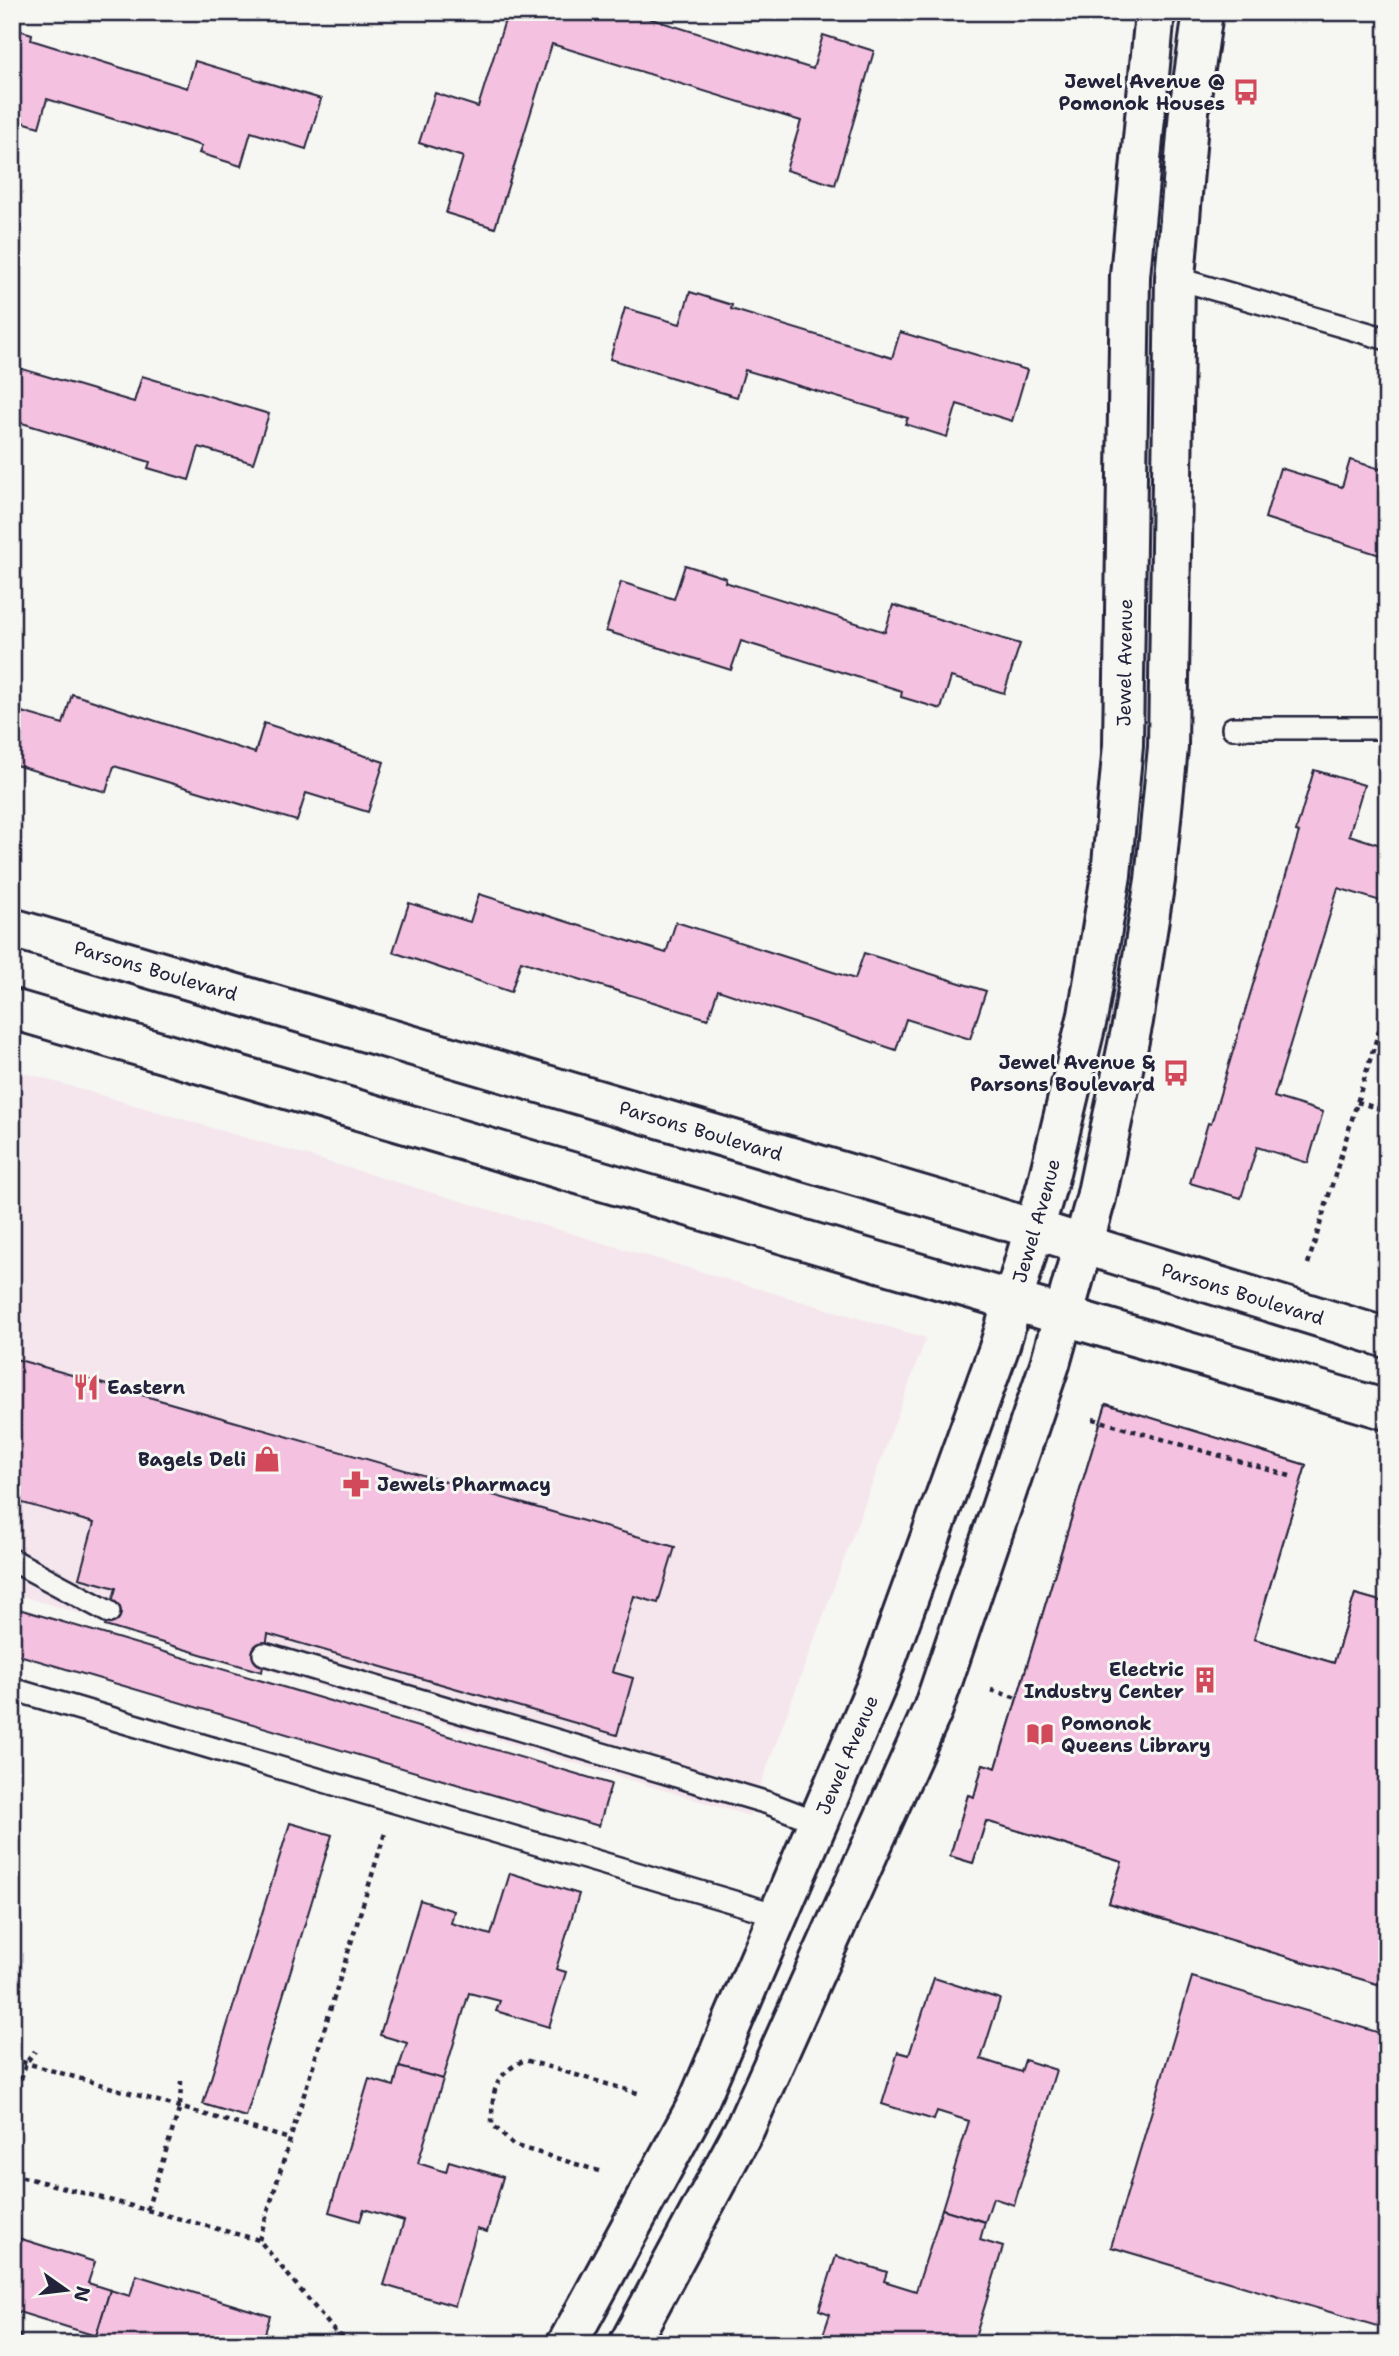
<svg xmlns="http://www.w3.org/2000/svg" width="1399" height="2356" font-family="'Shantell Sans',sans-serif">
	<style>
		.built { fill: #f5e6ed }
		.building { fill: #f4c2e0; stroke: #22223b; stroke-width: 2; fill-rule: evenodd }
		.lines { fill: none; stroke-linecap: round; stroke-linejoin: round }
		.lane-casing { stroke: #22223b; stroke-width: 26 }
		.secondary-casing { stroke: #22223b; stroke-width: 44 }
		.path { stroke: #22223b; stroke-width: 4.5; stroke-dasharray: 5 5; stroke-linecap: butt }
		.lane { stroke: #f6f6f2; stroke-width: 21 }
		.secondary { stroke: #f6f6f2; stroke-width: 38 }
		.labels { text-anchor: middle; stroke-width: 6; stroke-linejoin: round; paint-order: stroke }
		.poi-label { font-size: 19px; font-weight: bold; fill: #22223b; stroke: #f6f6f2; text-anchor: end }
		.street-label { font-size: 19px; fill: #22223b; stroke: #f6f6f2 }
	</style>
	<rect width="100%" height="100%" fill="#f6f6f2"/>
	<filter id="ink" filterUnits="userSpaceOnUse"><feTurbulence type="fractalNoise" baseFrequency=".0143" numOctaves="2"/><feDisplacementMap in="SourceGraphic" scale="14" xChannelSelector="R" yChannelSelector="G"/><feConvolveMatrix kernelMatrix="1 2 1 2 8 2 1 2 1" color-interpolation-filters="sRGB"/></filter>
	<g filter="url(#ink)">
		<path class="built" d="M 12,1069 L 926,1338 L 749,1816 L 12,1593 Z"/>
		<g class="building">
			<path d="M 510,12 L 629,12 L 813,69 L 823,35 L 874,51 L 835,185 L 786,170 L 801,121 L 552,44 L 495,228 L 446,213 L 463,157 L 419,143 L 435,93 L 478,107 L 505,20 L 507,20 Z"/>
			<path d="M 12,28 L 32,34 L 31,40 L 187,88 L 195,61 L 321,99 L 306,149 L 251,132 L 241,166 L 199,153 L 202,146 L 47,99 L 39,127 L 12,119 Z"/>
			<path d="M 690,292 L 732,305 L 731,309 L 892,358 L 900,332 L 1027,370 L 1012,421 L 957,404 L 947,437 L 905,424 L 908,418 L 745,370 L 737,397 L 610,359 L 625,308 L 680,324 Z"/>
			<path d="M 12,366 L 134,402 L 142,376 L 269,414 L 253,463 L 199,447 L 189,480 L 148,468 L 150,462 L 12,420 Z"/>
			<path d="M 1350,460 L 1387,471 L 1387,543 L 1383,556 L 1265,518 L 1280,468 L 1342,487 Z"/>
			<path d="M 685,565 L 726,578 L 725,582 L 885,632 L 893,605 L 1020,644 L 1004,693 L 951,677 L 941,709 L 901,697 L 902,691 L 741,641 L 731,670 L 606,631 L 621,582 L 674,599 Z"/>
			<path d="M 72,694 L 255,753 L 264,723 L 384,762 L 368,812 L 306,793 L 297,821 L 114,766 L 106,792 L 12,764 L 12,709 L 63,724 Z"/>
			<path d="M 1314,770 L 1364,785 L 1349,835 L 1387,847 L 1387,903 L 1338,888 L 1274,1097 L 1323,1112 L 1308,1163 L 1257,1147 L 1241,1198 L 1190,1183 L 1208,1123 L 1211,1124 L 1299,832 L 1296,831 Z"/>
			<path d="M 479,894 L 666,953 L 676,922 L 855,979 L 864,953 L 986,991 L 970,1039 L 906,1019 L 896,1050 L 718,990 L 708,1019 L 521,961 L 511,992 L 393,952 L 409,903 L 470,922 Z"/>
			<path d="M 12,1358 L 675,1547 L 658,1603 L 634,1596 L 612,1672 L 633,1678 L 617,1735 L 268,1634 L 262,1672 L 105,1626 L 116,1588 L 79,1578 L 94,1523 L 12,1500 Z"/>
			<path d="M 1106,1404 L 1306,1465 L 1254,1639 L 1334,1663 L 1355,1594 L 1387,1603 L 1387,1987 L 1109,1903 L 1122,1862 L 986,1821 L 973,1863 L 950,1856 L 968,1795 L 974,1797 L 983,1764 L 996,1768 ZM 1227,1697 L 1314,1723 L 1264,1891 L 1176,1865 Z"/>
			<path d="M 1106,1404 L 1306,1465 L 1254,1639 L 1334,1663 L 1355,1594 L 1387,1603 L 1387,1987 L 1109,1903 L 1122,1862 L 986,1821 L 973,1863 L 950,1856 L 968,1795 L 974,1797 L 983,1764 L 996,1768 Z"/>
			<path d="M 12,1607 L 611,1784 L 599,1826 L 12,1653 Z"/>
			<path d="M 290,1823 L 332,1835 L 246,2117 L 203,2104 Z"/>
			<path d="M 510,1873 L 579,1894 L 556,1969 L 566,1972 L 549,2027 L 496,2011 L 500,2001 L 469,1993 L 443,2079 L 399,2067 L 407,2043 L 380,2035 L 420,1900 L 454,1911 L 451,1923 L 491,1935 Z"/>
			<path d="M 1192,1977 L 1387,2035 L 1387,2329 L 1111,2247 Z"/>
			<path d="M 934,1978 L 1000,1999 L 981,2059 L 1021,2072 L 1025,2060 L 1056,2070 L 1014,2205 L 993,2198 L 985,2222 L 942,2209 L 969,2121 L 937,2111 L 934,2120 L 882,2104 L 898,2052 L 909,2055 Z"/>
			<path d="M 399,2067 L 443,2079 L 418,2163 L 446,2172 L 449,2161 L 503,2177 L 487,2232 L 477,2229 L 455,2306 L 384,2285 L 404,2221 L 364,2209 L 360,2221 L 329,2212 L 369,2079 L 394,2086 Z"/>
			<path d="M 942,2209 L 985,2222 L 980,2240 L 1003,2247 L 973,2344 L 820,2344 L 830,2314 L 819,2310 L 836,2256 L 887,2272 L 884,2281 L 916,2291 Z"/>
			<path d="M 12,2236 L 95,2262 L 88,2283 L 110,2290 L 96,2336 L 12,2310 Z"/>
			<path d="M 136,2275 L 270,2316 L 262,2344 L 121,2344 L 96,2336 L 110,2290 L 130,2296 Z"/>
		</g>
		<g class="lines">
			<g class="lane-casing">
				<g id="lane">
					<path d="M 1175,278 L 1387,339"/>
					<path d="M 1233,728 L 1387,728"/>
					<path d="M 12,1560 L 109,1612"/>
					<path d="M 264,1654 L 768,1803 L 818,1822"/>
					<path d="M 12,1689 L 778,1915"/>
				</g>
			</g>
			<g class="secondary-casing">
				<g id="secondary">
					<path id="s1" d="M 12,928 L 972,1210 L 1387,1338"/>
					<path d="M 12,1009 L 1387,1410"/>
					<path id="s2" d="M 567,2344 L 697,2105 L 878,1682 L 999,1348 L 1047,1185 L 1088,1015 L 1111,875 L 1123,745 L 1130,276 L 1155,12"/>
					<path d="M 629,2344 L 745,2128 L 933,1709 L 1050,1364 L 1096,1198 L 1133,1021 L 1155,880 L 1168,747 L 1175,278 L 1189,111 L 1203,12"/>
				</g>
			</g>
			<g class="path">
				<path d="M 1357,1102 L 1387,1111"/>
				<path d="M 1308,1264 L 1387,1004"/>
				<path d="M 1093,1419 L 1290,1476"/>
				<path d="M 991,1690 L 1017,1698"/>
				<path d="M 12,2059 L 290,2139"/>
				<path d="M 12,2108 L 26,2063 L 35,2051"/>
				<path d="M 599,2171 L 513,2145 L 492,2124 C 492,2091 494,2074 525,2060 L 641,2094"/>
				<path d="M 12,2174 L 259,2240 L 338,2335 L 367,2344"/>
				<path d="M 147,2210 L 180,2107 L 181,2081"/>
				<path d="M 259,2240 L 385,1833"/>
				<path d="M 12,2326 L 26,2344"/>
				<path d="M 993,2334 L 1002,2344"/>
			</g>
			<use href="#lane" class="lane"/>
			<use href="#secondary" class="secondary"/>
		</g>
	</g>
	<defs>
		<g id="bus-bare" transform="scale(2.1)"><path d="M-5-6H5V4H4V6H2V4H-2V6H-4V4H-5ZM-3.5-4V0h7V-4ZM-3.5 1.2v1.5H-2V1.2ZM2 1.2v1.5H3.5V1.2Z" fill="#d1495b" stroke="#f6f6f2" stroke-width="2.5" paint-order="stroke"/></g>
		<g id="restaurant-bare" transform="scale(2.1)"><path d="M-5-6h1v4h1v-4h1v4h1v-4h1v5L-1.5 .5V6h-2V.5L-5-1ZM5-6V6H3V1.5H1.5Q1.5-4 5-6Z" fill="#d1495b" stroke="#f6f6f2" stroke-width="2.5" paint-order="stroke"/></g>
		<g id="shop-bare" transform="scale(2.1)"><path d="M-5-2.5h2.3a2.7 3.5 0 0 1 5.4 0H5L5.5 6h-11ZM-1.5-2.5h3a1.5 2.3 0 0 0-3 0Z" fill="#d1495b" stroke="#f6f6f2" stroke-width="2.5" paint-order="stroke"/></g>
		<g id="pharmacy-bare" transform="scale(2.1)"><path d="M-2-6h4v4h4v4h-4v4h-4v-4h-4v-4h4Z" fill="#d1495b" stroke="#f6f6f2" stroke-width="2.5" paint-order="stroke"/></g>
		<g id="building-bare" transform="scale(2.1)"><path d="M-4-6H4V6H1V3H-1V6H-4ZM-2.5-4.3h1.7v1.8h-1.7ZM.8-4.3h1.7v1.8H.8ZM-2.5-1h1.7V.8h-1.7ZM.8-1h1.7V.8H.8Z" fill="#d1495b" stroke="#f6f6f2" stroke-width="2.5" paint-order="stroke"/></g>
		<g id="library-bare" transform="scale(2.1)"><path d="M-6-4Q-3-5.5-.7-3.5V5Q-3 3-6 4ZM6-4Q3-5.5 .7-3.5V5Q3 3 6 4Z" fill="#d1495b" stroke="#f6f6f2" stroke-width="2.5" paint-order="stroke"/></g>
	</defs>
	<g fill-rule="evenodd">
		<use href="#bus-bare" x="1246" y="92"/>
		<use href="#bus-bare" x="1176" y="1073"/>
		<use href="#restaurant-bare" x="86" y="1387"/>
		<use href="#shop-bare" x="267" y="1459"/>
		<use href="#pharmacy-bare" x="356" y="1484"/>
		<use href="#building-bare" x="1205" y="1680"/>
		<use href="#library-bare" x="1040" y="1734"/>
	</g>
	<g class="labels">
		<g class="poi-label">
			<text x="1225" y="88">Jewel Avenue @<tspan x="1225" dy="22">Pomonok Houses</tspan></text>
			<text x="1155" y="1069">Jewel Avenue &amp;<tspan x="1155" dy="22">Parsons Boulevard</tspan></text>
			<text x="107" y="1394" text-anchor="start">Eastern</text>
			<text x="246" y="1466">Bagels Deli</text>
			<text x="377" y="1491" text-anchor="start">Jewels Pharmacy</text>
			<text x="1184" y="1676">Electric<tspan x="1184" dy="22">Industry Center</tspan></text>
			<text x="1061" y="1730" text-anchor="start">Pomonok<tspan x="1061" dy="22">Queens Library</tspan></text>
		</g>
		<g class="street-label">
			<text dy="7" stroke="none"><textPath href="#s2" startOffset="1787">Jewel Avenue</textPath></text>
			<text dy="7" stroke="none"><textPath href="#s1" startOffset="150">Parsons Boulevard</textPath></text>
			<text dy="7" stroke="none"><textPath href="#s1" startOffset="718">Parsons Boulevard</textPath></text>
			<text dy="7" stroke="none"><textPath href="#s2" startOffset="1220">Jewel Avenue</textPath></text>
			<text dy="7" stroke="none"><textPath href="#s1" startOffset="1284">Parsons Boulevard</textPath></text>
			<text dy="7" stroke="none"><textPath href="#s2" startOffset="653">Jewel Avenue</textPath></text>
		</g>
	</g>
	<rect width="1399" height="2356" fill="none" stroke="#f6f6f2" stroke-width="42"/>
	<rect x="21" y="21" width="1357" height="2314" fill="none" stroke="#22223b" stroke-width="2.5" filter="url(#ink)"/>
	<g transform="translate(66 2290) rotate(104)" stroke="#f6f6f2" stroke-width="5" paint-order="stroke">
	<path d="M0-5L12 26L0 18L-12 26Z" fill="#22223b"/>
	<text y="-10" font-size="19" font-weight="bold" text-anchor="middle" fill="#22223b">N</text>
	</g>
</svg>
